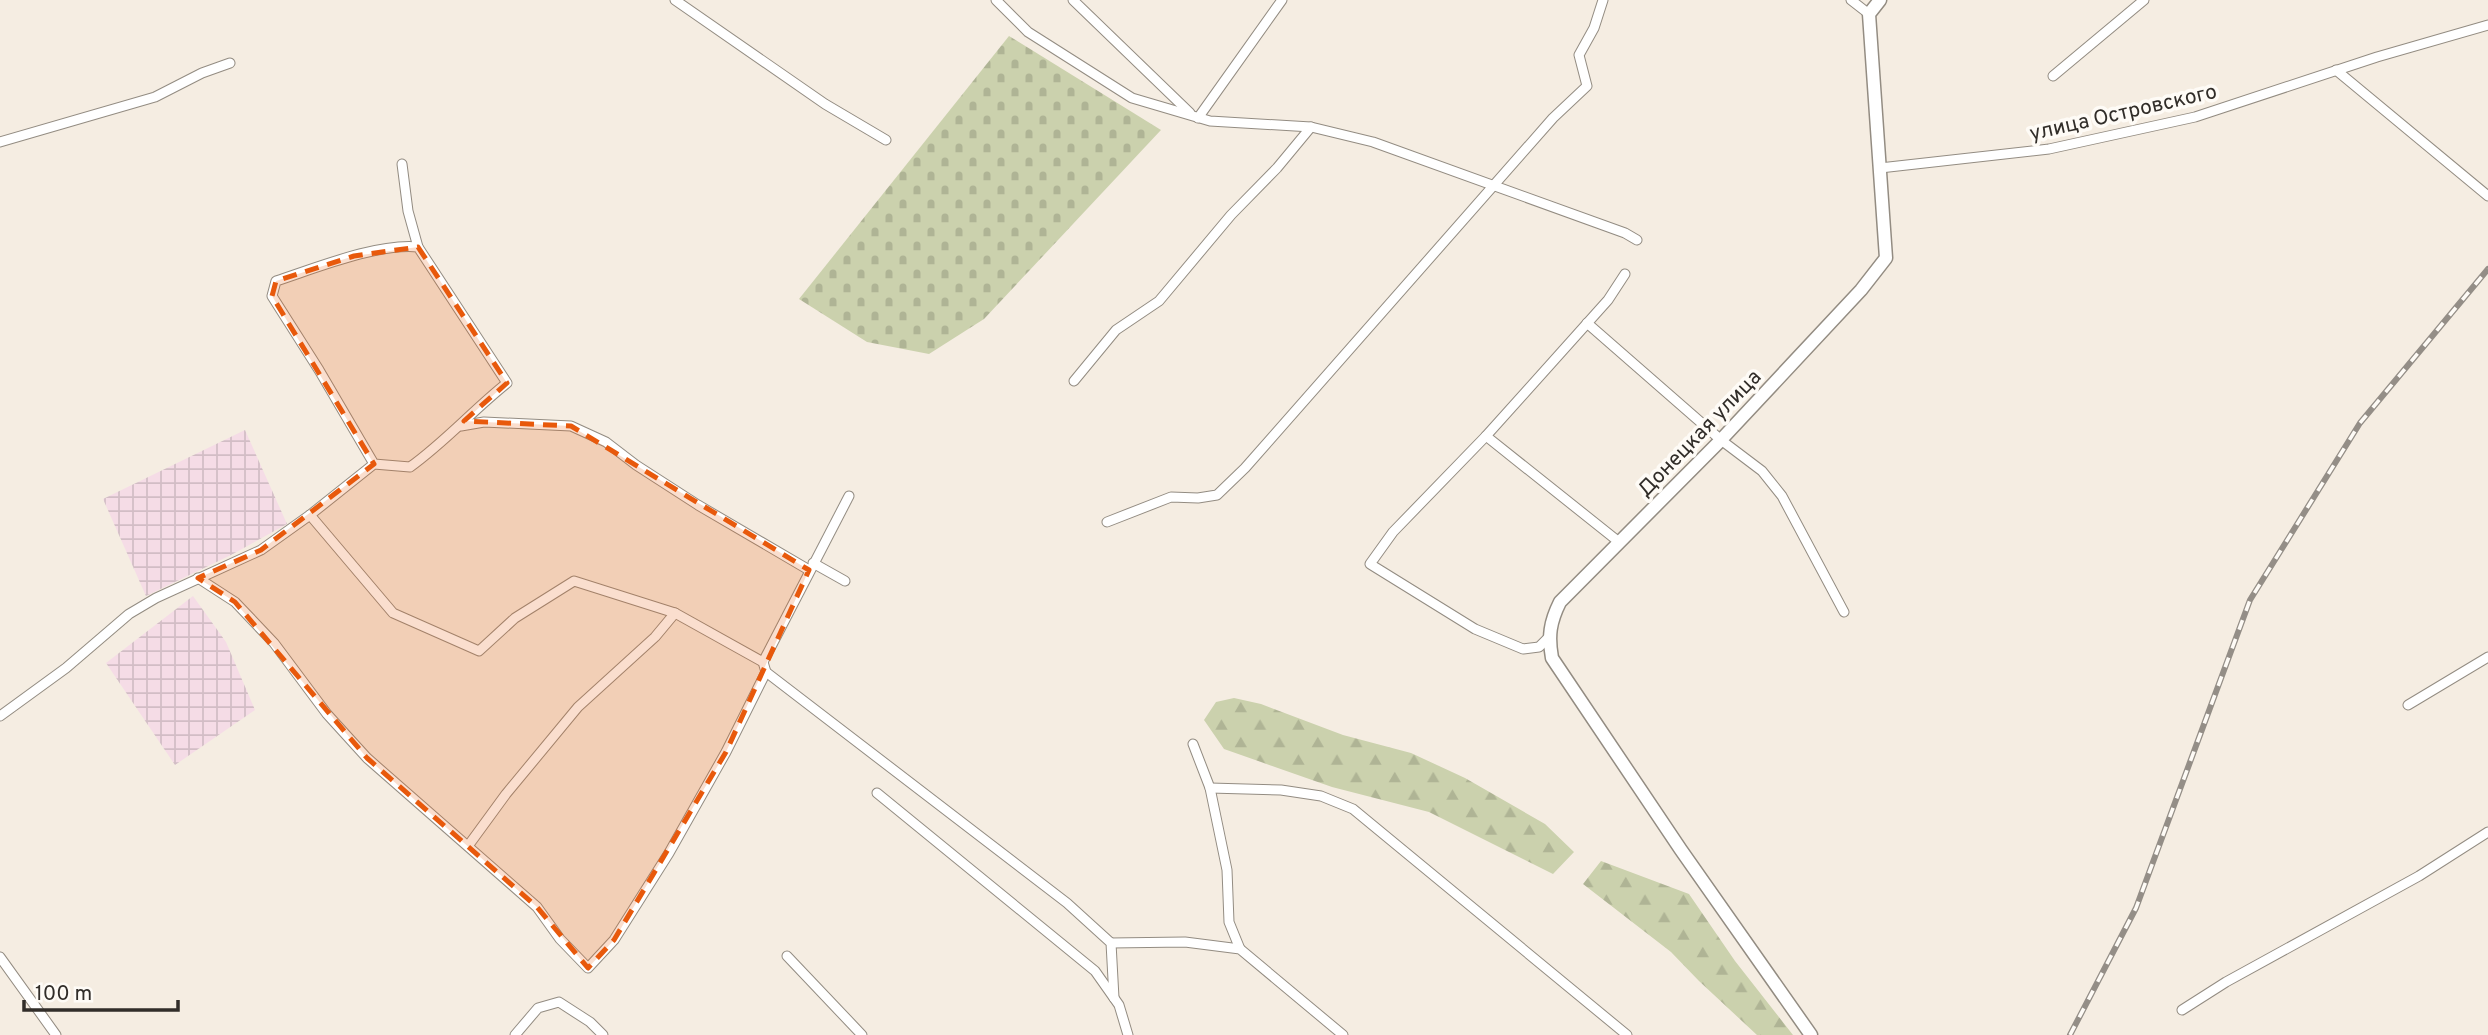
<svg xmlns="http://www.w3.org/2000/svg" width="2488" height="1035" font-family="Overpass,sans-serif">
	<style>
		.industrial { fill: url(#industrial-grid) }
		.forest { fill: url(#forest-firs) }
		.cemetery { fill: url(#cemetery-stones) }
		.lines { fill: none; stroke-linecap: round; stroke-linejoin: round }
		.minor-casing { stroke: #938c82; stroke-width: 11 }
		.tertiary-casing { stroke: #938c82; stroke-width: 15 }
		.minor { stroke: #fff; stroke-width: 9 }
		.tertiary { stroke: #fff; stroke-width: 12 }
		.rail-casing { stroke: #948e87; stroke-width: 6 }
		.rail { stroke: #fefbf6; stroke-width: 3.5; stroke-dasharray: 10; stroke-linecap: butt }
		.marked { fill: #e8590c; fill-opacity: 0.2; stroke: #e8590c; stroke-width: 5; stroke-dasharray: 14 9; stroke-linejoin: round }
		.labels { text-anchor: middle; stroke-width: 7; stroke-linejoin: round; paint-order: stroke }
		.street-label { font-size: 21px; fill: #312d29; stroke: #fefbf6 }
	</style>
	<defs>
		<pattern id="industrial-grid" width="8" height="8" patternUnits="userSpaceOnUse" patternTransform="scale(1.75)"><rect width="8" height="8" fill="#f5dce6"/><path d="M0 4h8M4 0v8" fill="none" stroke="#d2bdc5"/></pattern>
		<pattern id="forest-firs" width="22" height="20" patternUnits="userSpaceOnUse" patternTransform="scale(1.75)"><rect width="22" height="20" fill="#cbd1ad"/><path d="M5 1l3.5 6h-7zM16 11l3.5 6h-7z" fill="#afb495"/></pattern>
		<pattern id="cemetery-stones" width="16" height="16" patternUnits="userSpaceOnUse" patternTransform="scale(1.75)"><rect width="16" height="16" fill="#cbd1ad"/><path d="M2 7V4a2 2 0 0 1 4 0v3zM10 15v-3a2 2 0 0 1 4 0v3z" fill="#afb495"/></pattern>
	</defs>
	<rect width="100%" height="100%" fill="#f5ede2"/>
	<g class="industrial">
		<path d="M 245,430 L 287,524 L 231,555 L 146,596 L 103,499 Z"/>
		<path d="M 193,596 L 226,642 L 255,710 L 175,765 L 106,663 Z"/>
	</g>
	<g class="forest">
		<path d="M 1234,698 L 1261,704 L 1343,735 L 1411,753 L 1465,778 L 1545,824 L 1574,852 L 1553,874 L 1429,812 L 1332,787 L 1224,749 L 1204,720 L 1216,702 Z"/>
		<path d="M 1601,861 L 1689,894 L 1735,961 L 1793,1035 L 1757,1035 L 1699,981 L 1671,952 L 1583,884 Z"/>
	</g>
	<path class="cemetery" d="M 1009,36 L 1161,130 L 984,319 L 929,354 L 867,342 L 799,299 Z"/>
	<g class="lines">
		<g class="minor-casing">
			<g id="minor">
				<path d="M 675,0 L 825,104 L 886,140"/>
				<path d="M 996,0 L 1028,32 L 1132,98 L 1210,121 L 1311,127 L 1373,142 L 1625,233 L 1637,240"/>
				<path d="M 1073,0 L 1190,113"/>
				<path d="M 1851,0 L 1869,14"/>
				<path d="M 2336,70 L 2488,196"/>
				<path d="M 2053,76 L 2144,0"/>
				<path d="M 1198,118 L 1282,0"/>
				<path d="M 0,142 L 155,97 L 202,73 L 230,63"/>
				<path d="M 402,164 L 408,211 L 418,247"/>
				<path d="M 1880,168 L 2049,149 L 2195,117 L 2377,57 L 2488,25"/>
				<path d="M 1587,323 L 1721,440 L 1762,471 L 1782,496 L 1844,612"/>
				<path d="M 1074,381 L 1116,330 L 1159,301 L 1231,215 L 1277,168 L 1311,127"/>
				<path d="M 461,426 L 484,422 L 571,426 L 606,442 L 636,465 L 698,505 L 809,570"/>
				<path d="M 1486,436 L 1619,542"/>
				<path d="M 310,515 L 393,613 L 479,651 L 515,618 L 574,581 L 675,613 L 763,662 L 766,672 L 1067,903 L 1111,943 L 1114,998"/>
				<path d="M 1107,522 L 1171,497 L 1198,498 L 1217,495 L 1245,468 L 1553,118 L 1587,86 L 1579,55 L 1594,28 L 1603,0"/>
				<path d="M 813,563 L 845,581"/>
				<path d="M 198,578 L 235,602 L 274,643 L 327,714 L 367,758 L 537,907 L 560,939 L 588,968 L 614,940 L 669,853 L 726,752 L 766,672"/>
				<path d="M 1548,638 L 1539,647 L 1523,649 L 1475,629 L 1370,564 L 1393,532 L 1486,436 L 1608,300 L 1625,274"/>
				<path d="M 763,662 L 849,496"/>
				<path d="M 2408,705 L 2488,657"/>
				<path d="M 0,716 L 66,668 L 129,614 L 156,598 L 261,550 L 310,515 L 374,464 L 410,467 C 445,442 473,410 507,383 L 418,247 C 377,243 316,268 276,281 L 272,296 L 319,370 L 374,464"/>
				<path d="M 1193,744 L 1210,788 L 1227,870 L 1229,922 L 1240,949"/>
				<path d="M 1210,788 L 1281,790 L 1321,796 L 1353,809 L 1627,1035"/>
				<path d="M 877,793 L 1095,971 L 1119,1005 L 1128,1035"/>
				<path d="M 468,846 L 506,794 L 578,707 L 655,637 L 675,613"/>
				<path d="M 1111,943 L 1185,942 L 1240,949 L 1343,1035"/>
				<path d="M 787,956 L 862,1035"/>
				<path d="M 0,957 L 56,1035"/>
				<path d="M 2182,1010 L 2226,982 L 2419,876 L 2488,832"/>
				<path d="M 515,1035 L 538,1008 L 559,1002 L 590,1022 L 603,1035"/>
			</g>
		</g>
		<g class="tertiary-casing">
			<path id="tertiary" d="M 1811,1035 L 1681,850 L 1552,658 C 1548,636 1550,622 1560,602 L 1719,442 L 1861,290 L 1886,258 L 1869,14 L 1880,0"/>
		</g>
		<use href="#minor" class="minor"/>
		<use href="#tertiary" class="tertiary"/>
		<g class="rail-casing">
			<path id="rail" d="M 2070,1035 L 2136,908 L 2250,600 L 2360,423 L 2488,269"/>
		</g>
		<use href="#rail" class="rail"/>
	</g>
	<path class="marked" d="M 418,247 L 507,383 L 464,421 L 571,426 L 809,570 L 726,752 L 614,940 L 588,968 L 537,907 L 367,758 L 235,602 L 198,578 L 261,550 L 374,464 L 272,296 L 276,281 L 354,256 Z"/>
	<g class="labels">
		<g class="street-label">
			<text transform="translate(2123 112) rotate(-13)" y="7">улица Островского</text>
			<text transform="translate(1699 433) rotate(-46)" y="7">Донецкая улица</text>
		</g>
	</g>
	<path d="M24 1000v10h154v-10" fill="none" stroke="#312d29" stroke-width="3.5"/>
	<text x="35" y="1000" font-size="21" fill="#312d29" stroke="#fefbf6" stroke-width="5" paint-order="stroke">100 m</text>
</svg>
